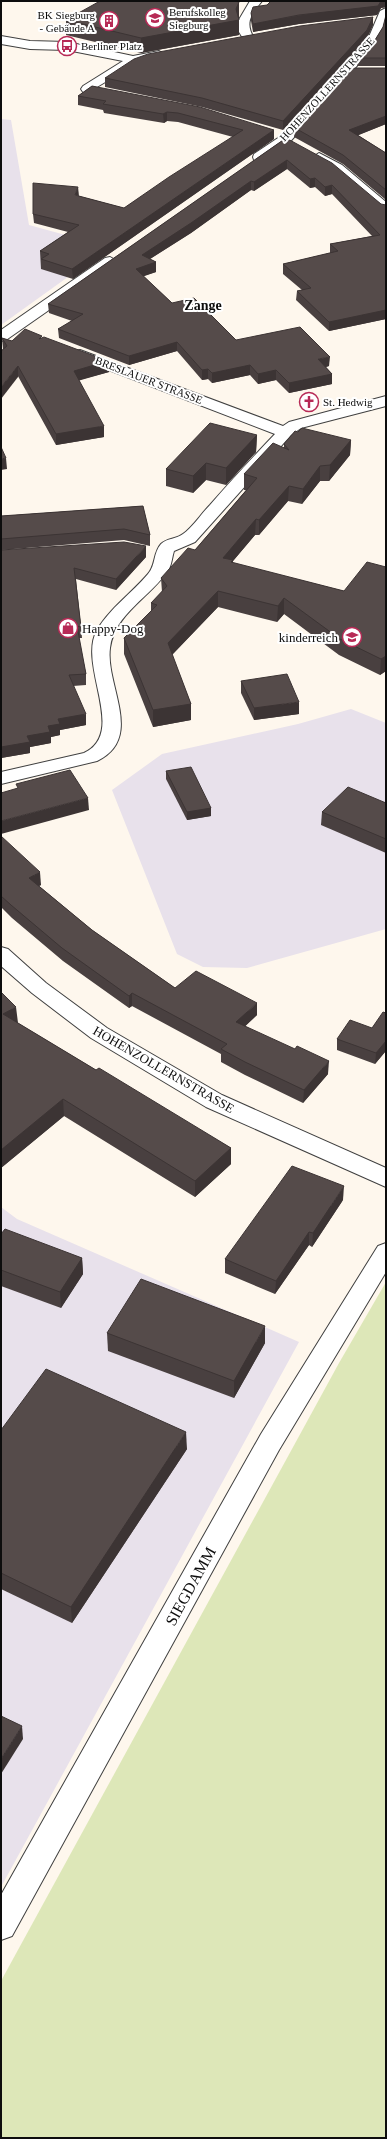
<svg xmlns="http://www.w3.org/2000/svg" width="387" height="2139" font-family="'Times New Roman',serif">
	<style>
		.industrial { fill: #e8e1eb }
		.green { fill: #dde7b8 }
		.lines { fill: none; stroke-linecap: round; stroke-linejoin: round }
		.street-casing { stroke: #404040; stroke-width: 2 }
		.street { fill: #fff; fill-rule: evenodd }
		.wall { fill: #494040 }
		.shaded-wall { fill: #3c3434 }
		.building { fill: #554b4a; stroke: #3c3434 }
		.labels { text-anchor: middle; stroke-width: 4; stroke-linejoin: round; paint-order: stroke }
		.far-poi-label { font-size: 11px; fill: #0d0d0d; stroke: #fff; text-anchor: start }
		.far-street-label { font-size: 11px; fill: #0d0d0d; stroke: #fff }
		.poi-label { font-size: 13px; fill: #0d0d0d; stroke: #fff; text-anchor: start }
		.street-label { font-size: 13px; fill: #0d0d0d; stroke: #fff }
		.far-district-label { font-size: 14px; font-weight: bold; fill: #0d0d0d; stroke: #fff }
		.near-street-label { font-size: 16px; fill: #0d0d0d; stroke: #fff }
	</style>
	<rect width="100%" height="100%" fill="#fef7ed"/>
	<g class="industrial">
		<path d="M 1,119 L 11,120 L 29,225 L 69,236 L 86,264 L 1,325 Z"/>
		<path d="M 351,709 L 386,723 L 386,929 L 247,968 L 203,967 L 177,954 L 112,790 L 162,754 L 298,724 Z"/>
		<path d="M 1,1207 L 17,1219 L 299,1342 L 1,1887 Z"/>
	</g>
	<path class="green" d="M 386,1282 L 386,2138 L 1,2138 L 1,1981 L 339,1363 Z"/>
	<g class="lines">
		<g class="street-casing">
			<g id="street">
				<path d="M 250,1 L 262,1 C 252,14 244,22 254,38 L 248,42 L 244,40 L 239,32 L 237,23 Z"/>
				<path d="M 386,8 L 386,24 L 377,43 L 288,144 L 264,160 L 254,160 L 253,157 L 254,154 L 278,138 L 368,39 L 380,11 Z"/>
				<path d="M 1,36 L 30,41 L 67,42 L 133,56 L 159,51 L 165,55 L 163,58 L 137,63 L 87,93 L 83,92 L 81,89 L 83,86 L 123,61 L 67,50 L 30,49 L 1,44 Z"/>
				<path d="M 319,153 L 342,165 L 386,202 L 386,213 L 381,212 L 332,171 L 314,160 L 313,157 Z"/>
				<path d="M 110,257 L 117,261 L 115,264 L 6,340 L 1,341 L 1,330 L 105,258 Z"/>
				<path d="M 80,350 L 283,426 L 289,422 L 386,396 L 386,406 L 301,428 L 291,435 L 195,542 L 174,551 C 172,557 172,563 169,569 C 152,596 114,614 110,648 C 105,685 145,738 97,761 L 1,784 L 1,772 L 84,753 C 128,732 77,666 97,630 C 110,608 132,593 148,574 C 156,565 153,553 161,544 C 167,538 177,539 183,534 C 193,527 201,514 210,505 C 231,481 253,457 275,434 L 75,357 L 73,354 L 75,351 Z"/>
				<path d="M 1,947 L 8,949 L 46,983 L 107,1028 L 222,1095 L 386,1168 L 386,1187 L 206,1107 L 91,1038 L 32,993 L 1,966 Z"/>
				<path d="M 386,1243 L 386,1272 L 279,1450 L 12,1936 L 1,1940 L 1,1895 L 261,1434 L 378,1246 Z"/>
			</g>
		</g>
		<use href="#street" class="street"/>
	</g>
	<g class="wall">
		<path d="M 386,1 L 386,7 L 381,8 L 377,15 L 299,24 L 253,32 L 251,21 L 251,13 L 267,5 Z"/>
		<path d="M 239,2 L 239,35 L 141,53 L 66,35 L 66,20 Z"/>
		<path d="M 386,15 L 386,66 L 357,66 L 358,58 L 375,40 L 383,27 Z"/>
		<path d="M 373,25 L 367,38 L 283,130 L 202,107 L 105,87 L 105,78 Z"/>
		<path d="M 386,68 L 386,124 L 358,135 L 386,153 L 386,200 L 343,164 L 294,137 L 295,128 Z"/>
		<path d="M 92,86 L 274,130 L 274,139 L 73,279 L 41,269 L 40,251 L 68,232 L 34,223 L 33,214 L 79,196 L 124,208 L 233,137 L 178,122 L 167,121 L 164,123 L 104,113 L 103,110 L 78,105 L 78,96 Z"/>
		<path d="M 286,138 L 381,204 L 386,319 L 329,331 L 296,300 L 297,291 L 302,290 L 283,274 L 283,264 L 330,253 L 330,244 L 372,236 L 332,194 L 325,196 L 315,187 L 310,188 L 287,169 L 254,191 L 251,190 L 191,233 L 150,259 L 156,262 L 156,272 L 143,276 L 172,303 L 236,340 L 329,366 L 326,367 L 332,374 L 332,384 L 289,393 L 276,380 L 258,384 L 250,375 L 212,383 L 208,379 L 202,380 L 177,351 L 129,365 L 59,338 L 58,329 L 72,321 L 49,313 L 48,304 Z"/>
		<path d="M 2,338 L 12,341 L 42,338 L 109,372 L 79,380 L 104,437 L 56,445 L 3,349 Z"/>
		<path d="M 257,435 L 256,452 L 226,485 L 206,480 L 193,493 L 166,486 L 166,469 Z"/>
		<path d="M 351,440 L 350,455 L 329,481 L 320,481 L 302,504 L 288,501 L 259,535 L 255,535 L 233,561 L 233,563 L 344,591 L 386,567 L 386,671 L 380,675 L 339,655 L 284,614 L 277,622 L 218,607 L 172,655 L 191,704 L 191,720 L 153,727 L 124,654 L 124,638 L 151,611 L 151,603 L 162,592 L 161,578 L 195,550 L 246,490 L 244,490 L 244,474 L 284,448 L 284,444 Z"/>
		<path d="M 143,506 L 150,535 L 150,546 L 124,540 L 1,550 L 1,513 L 1,516 Z"/>
		<path d="M 1,550 L 146,557 L 116,590 L 76,579 L 81,627 L 82,638 L 79,638 L 86,674 L 86,685 L 73,686 L 86,725 L 60,730 L 60,735 L 51,737 L 51,743 L 30,747 L 30,753 L 1,758 Z"/>
		<path d="M 241,681 L 299,714 L 254,720 L 241,693 Z"/>
		<path d="M 166,771 L 211,808 L 211,816 L 187,820 L 166,779 Z"/>
		<path d="M 386,803 L 386,853 L 321,825 L 322,812 Z"/>
		<path d="M 1,836 L 41,885 L 39,886 L 92,930 L 175,988 L 257,1015 L 245,1026 L 328,1074 L 303,1103 L 245,1075 L 221,1062 L 221,1054 L 132,1006 L 129,1008 L 63,961 L 12,918 L 1,907 Z"/>
		<path d="M 1,992 L 18,1023 L 96,1070 L 231,1148 L 231,1164 L 195,1197 L 64,1116 L 1,1168 Z"/>
		<path d="M 386,1013 L 386,1053 L 385,1052 L 375,1064 L 337,1050 L 337,1039 L 372,1028 Z"/>
		<path d="M 343,1200 L 312,1247 L 309,1245 L 275,1294 L 225,1273 L 225,1259 Z"/>
		<path d="M 1,1234 L 82,1258 L 83,1274 L 61,1308 L 1,1286 Z"/>
		<path d="M 107,1333 L 265,1343 L 234,1398 L 108,1351 Z"/>
		<path d="M 1,1430 L 187,1449 L 72,1623 L 1,1589 Z"/>
	</g>
	<g class="shaded-wall">
		<path d="M 381,1 L 386,1 L 386,7 L 381,8 L 377,15 L 299,24 L 253,32 L 253,24 Z"/>
		<path d="M 239,2 L 239,17 L 237,20 L 239,20 L 239,35 L 141,53 L 141,38 L 236,9 Z"/>
		<path d="M 373,17 L 373,25 L 367,38 L 283,130 L 283,121 Z"/>
		<path d="M 167,112 L 167,121 L 164,123 L 163,114 Z"/>
		<path d="M 386,116 L 386,124 L 349,139 L 349,130 Z"/>
		<path d="M 274,130 L 274,139 L 73,279 L 72,269 Z"/>
		<path d="M 287,160 L 287,169 L 254,191 L 254,182 Z"/>
		<path d="M 315,178 L 315,187 L 310,188 L 310,179 Z"/>
		<path d="M 251,181 L 251,190 L 191,233 L 142,264 L 142,255 Z"/>
		<path d="M 332,185 L 332,194 L 325,196 L 325,187 Z"/>
		<path d="M 78,187 L 79,196 L 75,195 Z"/>
		<path d="M 156,262 L 156,272 L 136,279 L 136,269 Z"/>
		<path d="M 386,310 L 386,319 L 329,331 L 329,322 Z"/>
		<path d="M 177,342 L 177,351 L 129,365 L 129,356 Z"/>
		<path d="M 330,357 L 329,366 L 318,369 L 318,359 Z"/>
		<path d="M 108,361 L 109,372 L 74,382 L 74,371 Z"/>
		<path d="M 250,365 L 250,375 L 212,383 L 212,373 Z"/>
		<path d="M 18,366 L 18,377 L 1,399 L 1,387 Z"/>
		<path d="M 208,369 L 208,379 L 202,380 L 202,370 Z"/>
		<path d="M 276,370 L 276,380 L 258,384 L 258,374 Z"/>
		<path d="M 332,374 L 332,384 L 289,393 L 289,383 Z"/>
		<path d="M 104,426 L 104,437 L 56,445 L 56,434 Z"/>
		<path d="M 257,435 L 256,452 L 226,485 L 226,468 Z"/>
		<path d="M 351,440 L 350,455 L 329,481 L 330,465 Z"/>
		<path d="M 6,458 L 7,469 L 1,470 L 1,459 Z"/>
		<path d="M 206,463 L 206,480 L 193,493 L 193,476 Z"/>
		<path d="M 320,466 L 320,481 L 302,504 L 303,489 Z"/>
		<path d="M 289,486 L 288,501 L 259,535 L 259,520 Z"/>
		<path d="M 256,519 L 255,535 L 233,561 L 233,576 L 223,558 Z"/>
		<path d="M 146,546 L 146,557 L 116,590 L 116,579 Z"/>
		<path d="M 218,591 L 218,607 L 168,659 L 168,643 Z"/>
		<path d="M 284,598 L 284,614 L 277,622 L 278,606 Z"/>
		<path d="M 386,656 L 386,671 L 380,675 L 381,659 Z"/>
		<path d="M 299,702 L 299,714 L 254,720 L 254,708 Z"/>
		<path d="M 191,704 L 191,720 L 153,727 L 153,710 Z"/>
		<path d="M 86,714 L 86,725 L 60,730 L 60,735 L 51,737 L 51,743 L 30,747 L 30,753 L 1,758 L 1,747 L 27,736 L 48,726 L 58,719 Z"/>
		<path d="M 88,798 L 89,810 L 1,834 L 1,821 Z"/>
		<path d="M 211,808 L 211,816 L 187,820 L 187,812 Z"/>
		<path d="M 40,872 L 41,885 L 30,890 L 29,878 Z"/>
		<path d="M 132,993 L 132,1006 L 129,1008 L 129,996 Z"/>
		<path d="M 257,1003 L 257,1015 L 236,1035 L 236,1022 Z"/>
		<path d="M 16,1007 L 18,1023 L 3,1014 Z"/>
		<path d="M 386,1041 L 385,1052 L 375,1064 L 376,1053 Z"/>
		<path d="M 329,1061 L 328,1074 L 303,1103 L 304,1090 Z"/>
		<path d="M 63,1099 L 64,1116 L 1,1168 L 1,1150 Z"/>
		<path d="M 231,1148 L 231,1164 L 195,1197 L 195,1181 Z"/>
		<path d="M 344,1186 L 343,1200 L 312,1247 L 313,1233 Z"/>
		<path d="M 309,1232 L 309,1245 L 275,1294 L 276,1281 Z"/>
		<path d="M 82,1258 L 83,1274 L 61,1308 L 60,1292 Z"/>
		<path d="M 265,1326 L 265,1343 L 234,1398 L 234,1381 Z"/>
		<path d="M 186,1432 L 187,1449 L 72,1623 L 71,1607 Z"/>
		<path d="M 22,1726 L 23,1739 L 1,1774 L 1,1759 Z"/>
	</g>
	<g class="building">
		<path d="M 100,1 L 234,1 L 239,2 L 236,9 L 239,20 L 141,38 L 66,20 Z"/>
		<path d="M 271,1 L 381,1 L 378,6 L 299,15 L 253,24 L 251,13 L 253,7 L 267,5 Z"/>
		<path d="M 386,15 L 386,58 L 358,58 L 375,40 L 383,27 Z"/>
		<path d="M 373,17 L 367,30 L 283,121 L 202,98 L 105,78 L 134,59 L 148,54 L 300,26 Z"/>
		<path d="M 349,68 L 386,68 L 386,116 L 349,130 L 386,153 L 386,190 L 343,155 L 295,128 Z"/>
		<path d="M 92,86 L 200,107 L 274,130 L 72,269 L 41,259 L 49,254 L 40,251 L 79,225 L 33,214 L 33,183 L 78,187 L 75,195 L 124,208 L 169,177 L 243,130 L 178,113 L 167,112 L 163,114 L 103,104 L 106,101 L 78,96 Z"/>
		<path d="M 286,138 L 332,163 L 381,204 L 386,205 L 386,310 L 329,322 L 297,291 L 311,288 L 283,264 L 338,251 L 330,244 L 380,235 L 332,185 L 325,187 L 315,178 L 310,179 L 287,160 L 254,182 L 251,181 L 191,223 L 142,255 L 156,262 L 136,269 L 172,303 L 194,298 L 236,340 L 300,327 L 330,357 L 318,359 L 332,374 L 289,383 L 276,370 L 258,374 L 250,365 L 212,373 L 208,369 L 202,370 L 177,342 L 129,356 L 58,329 L 83,314 L 48,304 Z"/>
		<path d="M 25,329 L 42,336 L 39,339 L 44,337 L 108,361 L 74,371 L 104,426 L 56,434 L 18,366 L 1,387 L 1,351 L 7,346 L 2,338 L 12,341 Z"/>
		<path d="M 210,423 L 257,435 L 226,468 L 206,463 L 193,476 L 166,469 Z"/>
		<path d="M 302,428 L 351,440 L 330,465 L 320,466 L 303,489 L 289,486 L 259,520 L 256,519 L 223,558 L 233,560 L 231,562 L 344,591 L 367,562 L 386,567 L 386,656 L 381,659 L 340,639 L 284,598 L 278,606 L 218,591 L 168,643 L 191,704 L 153,710 L 124,638 L 157,605 L 151,603 L 167,586 L 161,578 L 188,548 L 195,550 L 257,478 L 244,474 L 273,443 L 289,450 L 284,444 L 295,431 L 298,432 Z"/>
		<path d="M 1,447 L 6,458 L 1,459 Z"/>
		<path d="M 143,506 L 150,535 L 124,529 L 1,539 L 1,513 L 1,516 Z"/>
		<path d="M 124,542 L 146,546 L 116,579 L 74,568 L 81,627 L 77,626 L 86,674 L 69,675 L 86,714 L 58,719 L 60,724 L 48,726 L 50,732 L 27,736 L 30,742 L 1,747 L 1,550 Z"/>
		<path d="M 287,674 L 299,702 L 254,708 L 241,681 Z"/>
		<path d="M 191,767 L 211,808 L 187,812 L 166,771 Z"/>
		<path d="M 70,770 L 88,798 L 1,821 L 1,793 L 18,788 L 16,784 Z"/>
		<path d="M 348,787 L 386,803 L 386,839 L 322,812 Z"/>
		<path d="M 1,836 L 40,872 L 29,878 L 92,930 L 175,988 L 196,971 L 257,1003 L 236,1022 L 295,1049 L 297,1046 L 329,1061 L 304,1090 L 245,1062 L 221,1049 L 227,1044 L 132,993 L 129,996 L 62,948 L 11,905 L 1,896 Z"/>
		<path d="M 1,992 L 16,1007 L 3,1014 L 96,1070 L 99,1068 L 231,1148 L 195,1181 L 63,1099 L 1,1150 Z"/>
		<path d="M 383,1012 L 386,1013 L 386,1041 L 376,1053 L 337,1039 L 350,1020 L 372,1028 Z"/>
		<path d="M 292,1166 L 344,1186 L 313,1233 L 309,1232 L 276,1281 L 225,1259 Z"/>
		<path d="M 5,1229 L 82,1258 L 60,1292 L 1,1270 L 1,1234 Z"/>
		<path d="M 141,1279 L 265,1326 L 234,1381 L 107,1333 Z"/>
		<path d="M 46,1369 L 186,1432 L 71,1607 L 1,1573 L 1,1430 Z"/>
		<path d="M 1,1716 L 22,1726 L 1,1759 Z"/>
	</g>
	<defs>
		<g id="school-ring" transform="scale(1)"><circle r="9.5" fill="#fff" stroke="#b72a56" stroke-width="1.5"/><path d="M0-5L7-2L0 1L-7-2ZM-4 1L0 2.5L4 1V4Q0 6-4 4Z" fill="#b72a56"/></g>
		<g id="building-ring" transform="scale(1)"><circle r="9.5" fill="#fff" stroke="#b72a56" stroke-width="1.5"/><path d="M-4-6H4V6H1V3H-1V6H-4ZM-2.5-4.3h1.7v1.8h-1.7ZM.8-4.3h1.7v1.8H.8ZM-2.5-1h1.7V.8h-1.7ZM.8-1h1.7V.8H.8Z" fill="#b72a56"/></g>
		<g id="bus-ring" transform="scale(1)"><circle r="9.5" fill="#fff" stroke="#b72a56" stroke-width="1.5"/><path d="M-5-6H5V4H4V6H2V4H-2V6H-4V4H-5ZM-3.5-4V0h7V-4ZM-3.5 1.2v1.5H-2V1.2ZM2 1.2v1.5H3.5V1.2Z" fill="#b72a56"/></g>
		<g id="church-ring" transform="scale(1)"><circle r="9.5" fill="#fff" stroke="#b72a56" stroke-width="1.5"/><path d="M-1.2-6h2.4v3.5h3.3v2.4h-3.3V6h-2.4V-.1h-3.3v-2.4h3.3Z" fill="#b72a56"/></g>
		<g id="shop-ring" transform="scale(1)"><circle r="9.5" fill="#fff" stroke="#b72a56" stroke-width="1.5"/><path d="M-5-2.5h2.3a2.7 3.5 0 0 1 5.4 0H5L5.5 6h-11ZM-1.5-2.5h3a1.5 2.3 0 0 0-3 0Z" fill="#b72a56"/></g>
	</defs>
	<g fill-rule="evenodd">
		<use href="#school-ring" x="155" y="18"/>
		<use href="#building-ring" x="109" y="21"/>
		<use href="#bus-ring" x="67" y="46"/>
		<use href="#church-ring" x="309" y="402"/>
		<use href="#shop-ring" x="68" y="628"/>
		<use href="#school-ring" x="352" y="637"/>
	</g>
	<g class="labels">
		<g class="far-poi-label">
			<text x="169" y="16">Berufskolleg<tspan x="169" dy="13">Siegburg</tspan></text>
			<text x="95" y="19" text-anchor="end">BK Siegburg<tspan x="95" dy="13">- Gebäude A</tspan></text>
			<text x="81" y="50">Berliner Platz</text>
			<text x="323" y="406">St. Hedwig</text>
		</g>
		<g class="far-street-label">
			<text transform="translate(327 89) rotate(-48)" y="4">HOHENZOLLERNSTRASSE</text>
			<text transform="translate(149 380) rotate(21)" y="4">BRESLAUER STRASSE</text>
		</g>
		<g class="poi-label">
			<text x="82" y="633">Happy-Dog</text>
			<text x="338" y="642" text-anchor="end">kinderreich</text>
		</g>
		<g class="street-label">
			<text transform="translate(164 1069) rotate(30)" y="5">HOHENZOLLERNSTRASSE</text>
		</g>
		<g class="far-district-label">
			<text x="203" y="310">Zange</text>
		</g>
		<g class="near-street-label">
			<text transform="translate(190 1586) rotate(-61)" y="6">SIEGDAMM</text>
		</g>
	</g>
	<rect width="387" height="2139" fill="none" stroke="#0d0d0d" stroke-width="4"/>
</svg>
